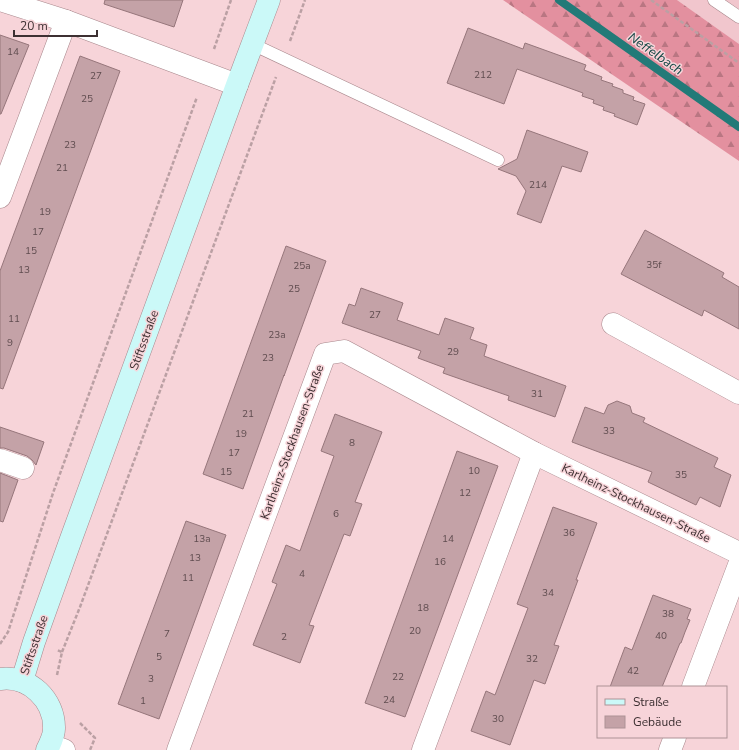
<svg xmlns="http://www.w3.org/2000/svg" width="739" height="750" font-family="'Nunito Sans',sans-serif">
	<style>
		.built { fill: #f1c6cd }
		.forest { fill: url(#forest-firs) }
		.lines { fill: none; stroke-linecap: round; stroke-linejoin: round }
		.stream { stroke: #227a78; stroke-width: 8 }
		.building { fill: #c4a2a7; stroke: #96767b }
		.lane-casing { stroke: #a8878c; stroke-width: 13 }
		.street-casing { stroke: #a8878c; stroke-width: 23 }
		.secondary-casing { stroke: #a8878c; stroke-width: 23 }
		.path { stroke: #bba0a4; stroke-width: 2.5; stroke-dasharray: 4 2; stroke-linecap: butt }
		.lane { stroke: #fff; stroke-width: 12 }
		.street { stroke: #fff; stroke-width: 22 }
		.secondary { stroke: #cbf9f8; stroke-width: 22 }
		.labels { text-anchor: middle; stroke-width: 3; stroke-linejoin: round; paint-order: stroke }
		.number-label { font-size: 10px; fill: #5f4c4f }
		.street-label { font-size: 12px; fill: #3d3032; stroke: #f7d4d9 }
		.water-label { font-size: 13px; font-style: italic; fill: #114543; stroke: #f7d4d9 }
	</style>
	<defs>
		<pattern id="forest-firs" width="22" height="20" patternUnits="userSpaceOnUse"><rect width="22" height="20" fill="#e3909f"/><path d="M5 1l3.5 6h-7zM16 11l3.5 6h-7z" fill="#b97682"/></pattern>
	</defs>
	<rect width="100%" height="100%" fill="#f7d4d9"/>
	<path class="built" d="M 677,0 L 739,0 L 739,44 Z"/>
	<path class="forest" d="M 503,0 L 677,0 L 739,44 L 739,161 Z"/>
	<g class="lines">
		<path class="stream" d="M 559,0 L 739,127"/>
	</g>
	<g class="building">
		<path d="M 105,0 L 183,0 L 174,27 L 104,4 Z"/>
		<path d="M 468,28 L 523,49 L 525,43 L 586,65 L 584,70 L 602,77 L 601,80 L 613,84 L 612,86 L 623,90 L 623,93 L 634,97 L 633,100 L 645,104 L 637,125 L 614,116 L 615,114 L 603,110 L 604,107 L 593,103 L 594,100 L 582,96 L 583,93 L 517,69 L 504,104 L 447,83 Z"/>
		<path d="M 0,35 L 29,45 L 1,114 L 0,114 Z"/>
		<path d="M 80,56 L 120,71 L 3,389 L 0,388 L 0,271 Z"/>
		<path d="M 527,130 L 588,152 L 581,172 L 562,166 L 541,223 L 517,214 L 526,191 L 516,176 L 498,169 L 517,159 Z"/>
		<path d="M 645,230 L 724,273 L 722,277 L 739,287 L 739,329 L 704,310 L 702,316 L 621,274 Z"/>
		<path d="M 286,246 L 326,261 L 284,376 L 284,375 L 243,489 L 203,474 Z"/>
		<path d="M 361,288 L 403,303 L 397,320 L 439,335 L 445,318 L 474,328 L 470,339 L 487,345 L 484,356 L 566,386 L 555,417 L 508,400 L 509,396 L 443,373 L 445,368 L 418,358 L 421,351 L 342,323 L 349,304 L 355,306 Z"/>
		<path d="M 617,401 L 630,406 L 632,413 L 645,418 L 643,422 L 718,458 L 714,467 L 731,475 L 720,507 L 700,497 L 696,505 L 648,482 L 652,472 L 572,442 L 585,407 L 604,414 L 608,405 Z"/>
		<path d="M 335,414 L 382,432 L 355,502 L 362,504 L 350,536 L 344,534 L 309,625 L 314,626 L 300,663 L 253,645 L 277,584 L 272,582 L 286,545 L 300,551 L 334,456 L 321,451 Z"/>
		<path d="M 0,427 L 44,442 L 36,465 L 32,460 L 27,456 L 4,448 L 0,448 Z"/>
		<path d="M 457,451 L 498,466 L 405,717 L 365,703 Z"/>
		<path d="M 0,473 L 18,480 L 3,522 L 0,521 Z"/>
		<path d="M 553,507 L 597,523 L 576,580 L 578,580 L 554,645 L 559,646 L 545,684 L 534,680 L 510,745 L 471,731 L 486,691 L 495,695 L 528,608 L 517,604 Z"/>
		<path d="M 186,521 L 226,535 L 159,719 L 118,704 Z"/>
		<path d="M 653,595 L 691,609 L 687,619 L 690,620 L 685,632 L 681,643 L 680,643 L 662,687 L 610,687 L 625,647 L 632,650 Z"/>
	</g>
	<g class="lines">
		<g class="lane-casing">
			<g id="lane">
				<path d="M 714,0 L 739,17"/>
				<path d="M 252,44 L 498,160"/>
			</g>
		</g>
		<g class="street-casing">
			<g id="street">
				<path d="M 0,0 L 66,21 L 237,85"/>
				<path d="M 0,197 L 66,21"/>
				<path d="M 613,324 L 739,393"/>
				<path d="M 0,460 L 23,468"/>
				<path d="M 693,687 L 739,565"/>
				<path d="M 50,745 L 64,750"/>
				<path d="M 178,750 L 325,354 L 344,351 L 534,453 L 739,553"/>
				<path d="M 423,750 L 534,453"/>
				<path d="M 670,750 L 675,737"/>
			</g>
		</g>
		<g class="secondary-casing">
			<g id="secondary">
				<path d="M 0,679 C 29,675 55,700 54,729 C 54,736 50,744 47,750"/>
				<path d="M 22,681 L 34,642 L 71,539 L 237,85 L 269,0"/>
			</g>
		</g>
		<g class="path">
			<path d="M 651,0 L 739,63"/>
			<path d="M 290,41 L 305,0"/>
			<path d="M 214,49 L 231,0"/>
			<path d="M 0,644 L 8,632 L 53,493 L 197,97"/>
			<path d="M 62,652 L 80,607 L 276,77"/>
			<path d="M 57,675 L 62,652 L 57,650"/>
			<path d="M 80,723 L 95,738 L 90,750"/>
		</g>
		<use href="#lane" class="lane"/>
		<use href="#street" class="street"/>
		<use href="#secondary" class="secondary"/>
	</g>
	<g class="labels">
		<g class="number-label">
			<text x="13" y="55">14</text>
			<text x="483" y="78">212</text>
			<text x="96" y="79">27</text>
			<text x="87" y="102">25</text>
			<text x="70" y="148">23</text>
			<text x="62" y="171">21</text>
			<text x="538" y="188">214</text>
			<text x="45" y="215">19</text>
			<text x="38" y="235">17</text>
			<text x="31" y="254">15</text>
			<text x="654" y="268">35f</text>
			<text x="302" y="269">25a</text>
			<text x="24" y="273">13</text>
			<text x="294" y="292">25</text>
			<text x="375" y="318">27</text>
			<text x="14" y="322">11</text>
			<text x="277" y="338">23a</text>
			<text x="10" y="346">9</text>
			<text x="453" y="355">29</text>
			<text x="268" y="361">23</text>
			<text x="537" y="397">31</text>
			<text x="248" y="417">21</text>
			<text x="609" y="434">33</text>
			<text x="241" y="437">19</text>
			<text x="352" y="446">8</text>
			<text x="234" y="456">17</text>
			<text x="474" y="474">10</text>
			<text x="226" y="475">15</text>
			<text x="681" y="478">35</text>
			<text x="465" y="496">12</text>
			<text x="336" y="517">6</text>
			<text x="569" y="536">36</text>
			<text x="202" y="542">13a</text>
			<text x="448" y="542">14</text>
			<text x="195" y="561">13</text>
			<text x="440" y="565">16</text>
			<text x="302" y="577">4</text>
			<text x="188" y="581">11</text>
			<text x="548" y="596">34</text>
			<text x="423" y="611">18</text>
			<text x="668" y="617">38</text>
			<text x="415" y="634">20</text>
			<text x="167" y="637">7</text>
			<text x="661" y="639">40</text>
			<text x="284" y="640">2</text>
			<text x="159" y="660">5</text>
			<text x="532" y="662">32</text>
			<text x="633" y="674">42</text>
			<text x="398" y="680">22</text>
			<text x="151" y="682">3</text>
			<text x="389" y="703">24</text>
			<text x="143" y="704">1</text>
			<text x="498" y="722">30</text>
		</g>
		<g class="street-label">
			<text transform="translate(144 340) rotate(-70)" y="4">Stiftsstraße</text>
			<text transform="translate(292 442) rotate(-70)" y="4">Karlheinz-Stockhausen-Straße</text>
			<text transform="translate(636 503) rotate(26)" y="4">Karlheinz-Stockhausen-Straße</text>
			<text transform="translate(34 645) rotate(-71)" y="4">Stiftsstraße</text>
		</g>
		<g class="water-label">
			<text transform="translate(656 53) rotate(35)" y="5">Neffelbach</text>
		</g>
	</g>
	<rect x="597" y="686" width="130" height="52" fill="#f7d4d9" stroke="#ad9296"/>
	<rect x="605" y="699" width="20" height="6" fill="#cbf9f8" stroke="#ad9296"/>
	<text x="633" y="706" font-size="12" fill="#3d3032">Straße</text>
	<rect x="605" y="716" width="20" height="12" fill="#c4a2a7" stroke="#ad9296"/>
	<text x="633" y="726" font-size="12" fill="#3d3032">Gebäude</text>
	<path d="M14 30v6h83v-6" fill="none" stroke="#3d3032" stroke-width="2"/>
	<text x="20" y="30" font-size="12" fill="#3d3032" stroke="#f7d4d9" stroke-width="3" paint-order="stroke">20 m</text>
</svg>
